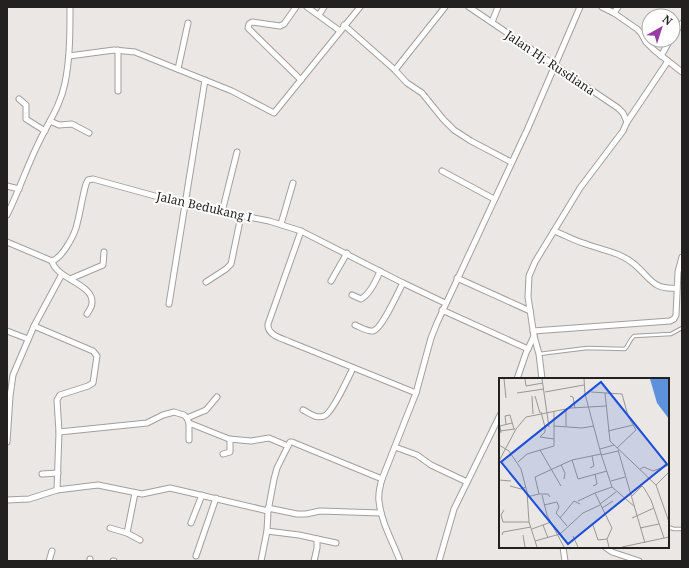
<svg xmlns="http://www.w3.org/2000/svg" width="689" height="568" font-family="'Noto Serif',serif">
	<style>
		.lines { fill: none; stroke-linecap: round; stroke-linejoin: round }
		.service-casing { stroke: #a29f9d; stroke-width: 4.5 }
		.minor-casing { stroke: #a29f9d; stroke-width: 7 }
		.service { stroke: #fff; stroke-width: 2.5 }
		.minor { stroke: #fff; stroke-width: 5 }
		.labels { text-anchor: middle; stroke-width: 4; stroke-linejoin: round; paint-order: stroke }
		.street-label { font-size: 12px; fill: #222120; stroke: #fff }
		.inset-road { fill: none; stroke: #9a9896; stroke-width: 1 }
		.view { fill: #1d4ed8; fill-opacity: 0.15; stroke: #1d4ed8; stroke-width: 2 }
		.inset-edge { fill: none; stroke: #222120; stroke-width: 2 }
	</style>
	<rect width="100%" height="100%" fill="#eae7e5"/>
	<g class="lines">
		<g class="service-casing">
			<g id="service">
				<path d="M 539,354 L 587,348 L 625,349 C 629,345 629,340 634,336 L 671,334 L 682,328"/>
				<path d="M 668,527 L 674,529 L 682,529"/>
			</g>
		</g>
		<g class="minor-casing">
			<g id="minor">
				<path d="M 296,7 L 284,24 L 280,26 L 252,22 L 249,24 L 248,28 L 301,80"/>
				<path d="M 307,7 L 340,31"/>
				<path d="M 469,7 L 618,108 L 623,113 L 627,122"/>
				<path d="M 602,7 L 614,13 L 618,7"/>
				<path d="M 614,13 L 637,29 L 641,33 L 646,42 L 654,50 L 682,72"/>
				<path d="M 319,15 L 324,7"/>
				<path d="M 492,22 L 498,7"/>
				<path d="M 344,25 L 395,70 L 407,83 L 422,93 L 443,119 L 454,130 L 471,141 L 511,162"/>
				<path d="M 673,35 L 682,23"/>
				<path d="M 69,56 L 114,50 L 135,52 L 232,91 L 274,113 L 360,7"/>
				<path d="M 661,56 L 670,40"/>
				<path d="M 178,69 L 188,23"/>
				<path d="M 395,70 L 445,7"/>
				<path d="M 118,91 L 118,50"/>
				<path d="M 19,99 L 26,105 L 26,119 L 45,131"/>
				<path d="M 50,121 L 59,125 L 72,124 L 89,133"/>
				<path d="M 442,171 L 494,199"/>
				<path d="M 7,186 L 19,189"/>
				<path d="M 222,212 L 237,152"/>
				<path d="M 7,215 C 19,191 27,166 39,142 C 49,121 60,107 65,83 C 70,58 70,33 70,7"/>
				<path d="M 281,224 L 293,183"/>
				<path d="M 301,231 L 268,324 C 267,335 281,338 290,342 L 416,393"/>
				<path d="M 554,231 C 565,235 575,241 586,244 C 602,250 620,252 634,264 C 651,278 652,290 677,288"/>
				<path d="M 7,242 L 52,261"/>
				<path d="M 52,261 C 62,258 73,237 76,228 C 80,214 82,198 86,184 L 88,180 L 93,179 L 184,204 L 269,221 L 301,231 L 403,283 L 445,303"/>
				<path d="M 52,261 C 56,279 94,284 92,303 C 92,306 89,311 87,314"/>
				<path d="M 457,278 L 530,311"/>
				<path d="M 70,279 L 103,265 L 104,252"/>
				<path d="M 331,281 L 347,253"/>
				<path d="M 206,282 L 226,269 L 231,264 L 241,216"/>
				<path d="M 352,295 L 361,299 C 370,294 376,281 380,271"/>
				<path d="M 169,304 L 205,80"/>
				<path d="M 442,310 L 528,349"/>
				<path d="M 355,325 C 360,327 368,332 373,331 C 382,329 398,292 403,283"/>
				<path d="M 34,326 L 93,351 L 97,356 L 93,383 L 88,386 L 60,395 L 57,400 L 59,432 L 57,490"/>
				<path d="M 7,331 L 28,339"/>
				<path d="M 533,331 L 670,321 L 674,319 L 676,315 L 678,272 L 682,257"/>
				<path d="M 517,379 L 526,353 L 534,336"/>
				<path d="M 542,379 L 539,354 L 534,336 L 528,297 L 529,276 L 535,262 L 580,188 L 623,131 L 627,122 L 668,61"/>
				<path d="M 303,410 C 309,413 316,419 324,416 C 332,414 349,376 353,368"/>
				<path d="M 187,418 L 206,410 L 217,397"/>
				<path d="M 189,423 L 229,439 L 251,441 L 269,438 L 288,446"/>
				<path d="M 59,432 L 147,423 L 163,415 L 174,412 L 184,415 L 187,418 L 189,423 L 189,440"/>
				<path d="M 7,442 L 10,396 L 13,375 L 34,326 L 62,274"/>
				<path d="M 395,447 L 417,455 L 431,465 L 467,482"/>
				<path d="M 223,454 L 230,452 L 230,439"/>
				<path d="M 42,474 L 58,473"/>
				<path d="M 135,493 L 127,533 L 140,540"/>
				<path d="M 7,500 L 29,499 L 57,490 L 98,485 L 142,494 L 170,488 L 268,511"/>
				<path d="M 268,508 L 297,514 L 306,514 L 320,511 L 381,513"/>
				<path d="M 191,523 L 202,495"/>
				<path d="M 110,528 L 127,533"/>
				<path d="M 267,531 L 299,535 L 336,543"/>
				<path d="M 563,547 L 565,561"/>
				<path d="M 605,547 L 612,552 L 639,561"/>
				<path d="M 196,556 L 216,498"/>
				<path d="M 49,561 L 52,551"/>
				<path d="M 90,561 L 90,559"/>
				<path d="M 113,561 L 114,561"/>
				<path d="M 261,561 L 267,531 L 268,511 L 274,479 L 277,468 L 290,442 L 292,442 L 382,479"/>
				<path d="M 314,561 L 317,548 L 317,539"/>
				<path d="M 400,561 C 393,542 381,522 379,501 C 378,494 380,486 382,479 L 416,393 L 431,338 L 437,323 L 528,128 L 580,7"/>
				<path d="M 439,561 L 454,509 L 500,415"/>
			</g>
		</g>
		<use href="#service" class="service"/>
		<use href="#minor" class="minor"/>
	</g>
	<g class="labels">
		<g class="street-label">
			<text transform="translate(550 63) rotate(34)" y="4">Jalan Hj. Rusdiana</text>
			<text transform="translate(204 207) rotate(13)" y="4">Jalan Bedukang I</text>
		</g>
	</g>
	<g transform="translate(499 378)">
		<rect width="170" height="170" fill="#eae7e5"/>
		<path d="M 151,1 L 170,1 L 170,41 L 158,25 Z" fill="#5e91db"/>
		<path class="inset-road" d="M 5,1 L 7,20M 26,1 L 27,8 L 44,5M 43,1 L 50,49M 85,1 L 86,16 L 102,76 L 113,109 L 136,129M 46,14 L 85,7M 92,14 L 123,16 L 129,38 L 137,52 L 118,70M 18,15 L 45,11M 106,15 L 111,63 L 157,107 L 170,144M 33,18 L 34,36M 36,18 L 41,35M 71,18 L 74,19 L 76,30M 67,31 L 67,48M 42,34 L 46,49M 7,46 L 6,38 L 11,37 L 15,51M 55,48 L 83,50 L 95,48M 46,49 L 46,54 L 41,59 L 55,61M 1,53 L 16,51M 109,53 L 134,47M 2,55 L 1,48 L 13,45M 0,67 L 10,73 L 22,91 L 28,114 L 30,144 L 38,169M 101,71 L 115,67M 41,72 L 62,108M 119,72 L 146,165M 102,77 L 119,73M 73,82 L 79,101 L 108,93M 0,83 L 17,51 L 27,39 L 72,30 L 107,28M 19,84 L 28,76 L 55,68 L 55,33M 62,87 L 66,95 L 65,101M 91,90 L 95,88 L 93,78M 141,91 L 145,89 L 154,93 L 170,87M 0,102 L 12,103M 112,103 L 126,99M 157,107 L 170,94M 11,108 L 22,111 L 27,109M 94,108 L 98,106 L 96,96M 40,116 L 36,99 L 73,82 L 102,76M 43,117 L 48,137 L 65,169M 133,118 L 143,108 L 145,110 L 152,122 L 165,160M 28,119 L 40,116 L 49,116 L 51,119M 79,123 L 96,115M 101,126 L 117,114M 45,127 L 58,124 L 60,129 L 57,135 L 68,148M 103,130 L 114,123M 5,132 L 2,137 L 4,144 L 30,144M 61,140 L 75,123 L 81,126M 133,140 L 155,130M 44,147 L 49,160M 94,147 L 99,162 L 108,161M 141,150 L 160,146M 33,151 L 52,144M 3,157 L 4,154 L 32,149M 24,157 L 26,169M 74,158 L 79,169M 36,163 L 61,156 L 84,135 L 101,127M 110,169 L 108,161 L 113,150 L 96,115 L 113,109M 123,169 L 170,159"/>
		<path class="view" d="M 102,4 L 168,86 L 69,166 L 2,84 Z"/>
		<rect width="170" height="170" class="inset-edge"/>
	</g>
	<rect width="689" height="568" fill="none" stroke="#222120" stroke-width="16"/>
	<g transform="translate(661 28) rotate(39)"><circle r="19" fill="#ffffff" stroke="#a7a6a6"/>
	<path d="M0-3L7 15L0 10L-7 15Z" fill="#993ba5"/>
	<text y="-6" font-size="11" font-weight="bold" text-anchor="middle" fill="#222120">N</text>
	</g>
</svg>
